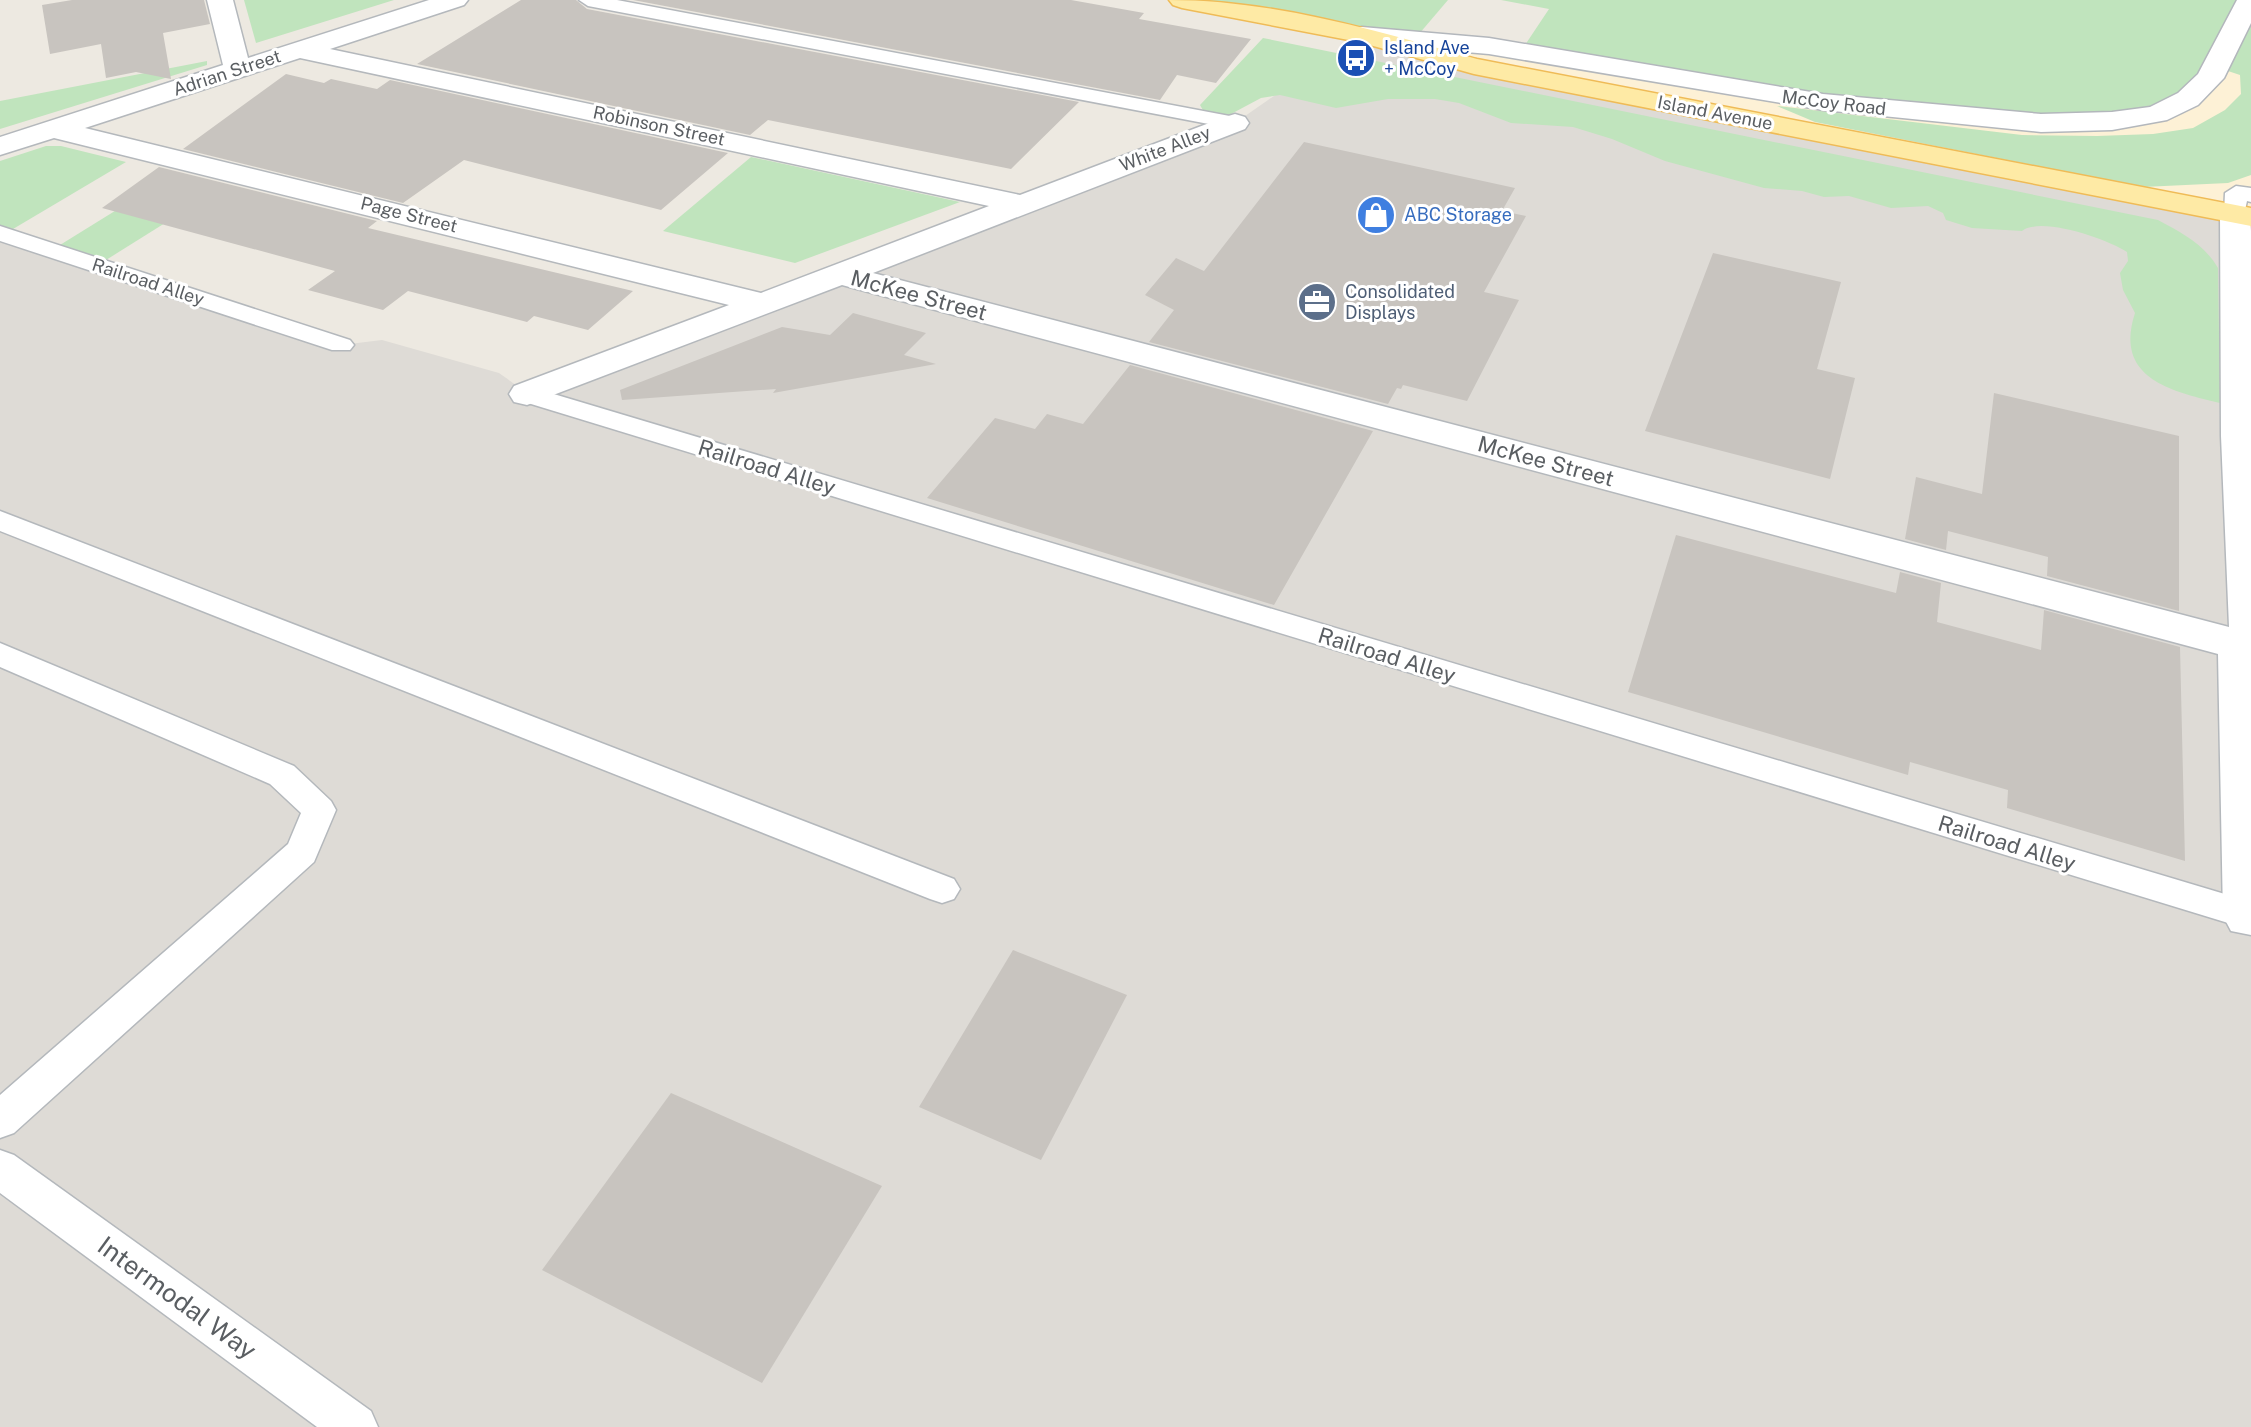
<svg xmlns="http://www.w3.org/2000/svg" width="2251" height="1427" font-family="'Public Sans',sans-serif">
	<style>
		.commercial { fill: #fdf1d6 }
		.industrial { fill: #dedbd6 }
		.green { fill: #c0e4bd }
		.building { fill: #c8c4bf }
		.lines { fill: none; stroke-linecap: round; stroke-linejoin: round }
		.lane-casing { stroke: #b4b8bc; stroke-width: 3 }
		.street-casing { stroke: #b4b8bc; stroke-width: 3 }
		.secondary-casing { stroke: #b3b7bc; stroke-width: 3 }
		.primary-casing { stroke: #efbb57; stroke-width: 3 }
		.lane { fill: #fff; fill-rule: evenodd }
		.street { fill: #fff; fill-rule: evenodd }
		.secondary { fill: #fff; fill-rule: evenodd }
		.primary { fill: #feeaa5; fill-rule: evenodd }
		.labels { text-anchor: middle; stroke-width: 6; stroke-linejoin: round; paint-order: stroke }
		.far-transit-label { font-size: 18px; fill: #164399; stroke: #fff; text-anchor: start }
		.far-street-label { font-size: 18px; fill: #5a5e62; stroke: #fff }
		.far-shop-label { font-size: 18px; fill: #366cbe; stroke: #fff; text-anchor: start }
		.far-service-label { font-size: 18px; fill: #4e5e75; stroke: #fff; text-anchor: start }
		.street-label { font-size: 22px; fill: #5a5e62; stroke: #fff }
		.near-street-label { font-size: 26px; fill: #5a5e62; stroke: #fff }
	</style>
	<rect width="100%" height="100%" fill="#ede9e1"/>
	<path class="commercial" d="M 2251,0 L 2251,217 L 1581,87 L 1362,35 L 1489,46 Z"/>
	<path class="industrial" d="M 1362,35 L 1474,66 L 2251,217 L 2251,1427 L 0,1427 L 0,233 L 341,345 L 382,340 L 499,373 L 527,393 L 1235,123 Z"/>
	<g class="green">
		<path d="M 244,0 L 394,0 L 256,43 Z"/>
		<path d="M 1204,0 L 1448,0 L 1419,34 L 1365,30 Z"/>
		<path d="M 1501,0 L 2251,0 L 2251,2 L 2215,68 L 2159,106 L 2073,121 L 1941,112 L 1523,48 L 1549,9 Z"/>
		<path d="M 2251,18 L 2251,175 L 2228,183 L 2143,187 L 1815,122 L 1777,106 L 2022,135 L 2097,136 L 2153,134 L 2193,128 L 2225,110 L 2241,94 L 2240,75 L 2222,69 Z"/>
		<path d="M 1263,38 L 2158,220 C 2182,233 2204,244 2218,268 L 2220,403 C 2168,391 2114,377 2135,313 L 2123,290 L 2120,273 L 2128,261 L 2127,252 C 2107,239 2041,216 2022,231 L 1972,228 L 1946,220 L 1943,213 L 1928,206 L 1891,208 L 1849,196 L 1824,197 L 1802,191 L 1764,188 L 1665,161 L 1612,139 L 1573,127 L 1511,123 L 1459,103 L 1435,99 L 1388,99 L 1336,108 L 1280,95 L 1261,98 L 1231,114 L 1217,116 L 1204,112 L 1200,105 Z"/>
		<path d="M 207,61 L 207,65 L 0,129 L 0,101 Z"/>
		<path d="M 46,146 L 61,146 L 126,162 L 13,229 L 0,225 L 0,161 Z"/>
		<path d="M 751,157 L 960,202 L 795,263 L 663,231 Z"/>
		<path d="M 173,175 L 221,188 L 106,260 L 60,245 Z"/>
	</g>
	<g class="building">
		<path d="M 72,0 L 204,0 L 210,24 L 163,33 L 171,79 L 136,72 L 106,78 L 101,44 L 50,54 L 42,5 Z"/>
		<path d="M 521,0 L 576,0 L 587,9 L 1079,102 L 1011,169 L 768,120 L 750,135 L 417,64 Z"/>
		<path d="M 633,0 L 1071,0 L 1144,13 L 1139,19 L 1251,39 L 1216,83 L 1177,75 L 1160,100 Z"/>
		<path d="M 286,74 L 324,83 L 331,79 L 377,89 L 390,80 L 728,153 L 661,210 L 464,160 L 403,203 L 183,149 Z"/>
		<path d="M 1304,142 L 1515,188 L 1502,211 L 1526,216 L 1484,292 L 1519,300 L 1467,401 L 1403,385 L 1401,389 L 1397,388 L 1388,404 L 1149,342 L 1174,310 L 1145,295 L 1176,258 L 1204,271 Z"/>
		<path d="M 159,167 L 377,221 L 368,228 L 633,291 L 588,330 L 534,316 L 527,322 L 408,291 L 383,310 L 308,290 L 335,271 L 102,208 Z"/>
		<path d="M 1713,253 L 1841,282 L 1817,369 L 1855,378 L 1830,479 L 1645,431 Z"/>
		<path d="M 853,313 L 926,333 L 904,355 L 936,364 L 773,393 L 776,389 L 622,400 L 620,390 L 782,327 L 830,335 Z"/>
		<path d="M 1130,365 L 1373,431 L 1274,605 L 927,498 L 995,418 L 1035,429 L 1047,414 L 1083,424 Z"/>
		<path d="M 1994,393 L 2179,436 L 2179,611 L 2047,576 L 2048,557 L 1948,531 L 1946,550 L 1905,539 L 1916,477 L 1982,494 Z"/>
		<path d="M 1676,535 L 1896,593 L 1900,572 L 1941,583 L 1937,622 L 2041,650 L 2044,610 L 2180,647 L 2185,861 L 2007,808 L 2008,790 L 1910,762 L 1908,775 L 1628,692 Z"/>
		<path d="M 1013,950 L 1127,995 L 1041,1160 L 919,1107 Z"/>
		<path d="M 671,1093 L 882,1186 L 762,1383 L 542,1270 Z"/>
	</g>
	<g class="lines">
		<g class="lane-casing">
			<g id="lane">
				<path d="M 579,0 L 617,0 L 1235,117 L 1245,123 L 1235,129 L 588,6 Z"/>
				<path d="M 2236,186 L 2251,188 L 2251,202 L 2247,201 L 2243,219 L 2235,221 L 2224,214 L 2225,193 Z"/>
				<path d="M 0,226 L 350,340 L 354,345 L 350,350 L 332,350 L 0,241 Z"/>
				<path d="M 527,386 L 2248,901 L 2251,902 L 2251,930 L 518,400 L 514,394 L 518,388 Z"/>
				<path d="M 0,511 L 954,879 L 960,889 L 954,899 L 942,903 L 930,899 L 0,531 Z"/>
				<path d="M 0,643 L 294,766 L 331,801 L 336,810 L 314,862 L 14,1133 L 0,1138 L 0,1095 L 288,844 L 301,813 L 270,784 L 0,667 Z"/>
				<path d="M 0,1150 L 14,1155 L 371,1411 L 378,1427 L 317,1427 L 0,1193 Z"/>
			</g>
		</g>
		<g class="street-casing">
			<path id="street" d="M 207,0 L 233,0 L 248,58 L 429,0 L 468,0 L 464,5 L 330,49 L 1020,195 L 1225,117 L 1235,114 L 1245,117 L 1249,123 L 1245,129 L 873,273 L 2229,627 L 2221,436 L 2220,214 L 2224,207 L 2235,205 L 2246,207 L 2250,214 L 2251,231 L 2251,935 L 2231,931 L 2223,916 L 2218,654 L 842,285 L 527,405 L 514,402 L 509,394 L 514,386 L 729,305 L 54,138 L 0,155 L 0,137 L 223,65 ZM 300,58 L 989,206 L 761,293 L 85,128 Z"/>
		</g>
		<g class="secondary-casing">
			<path id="secondary" d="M 2237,0 L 2251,0 L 2251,23 L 2224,78 L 2198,105 L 2167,120 L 2112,130 L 2041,132 L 1823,110 L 1489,54 L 1362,43 L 1353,41 L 1349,35 L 1353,29 L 1362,27 L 1489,38 L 1823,94 L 2041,114 L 2112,112 L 2150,107 L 2178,93 L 2198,74 Z"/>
		</g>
		<g class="primary-casing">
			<path id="primary" d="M 1169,0 C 1274,0 1377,31 1477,59 L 2251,208 L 2251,226 L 1474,74 L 1359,42 L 1182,8 L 1173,5 Z"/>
		</g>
		<use href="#lane" class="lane"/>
		<use href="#street" class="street"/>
		<use href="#secondary" class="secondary"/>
		<use href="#primary" class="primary"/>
	</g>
	<defs>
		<g id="bus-disc" transform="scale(2)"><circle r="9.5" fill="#1a4fb4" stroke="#fff"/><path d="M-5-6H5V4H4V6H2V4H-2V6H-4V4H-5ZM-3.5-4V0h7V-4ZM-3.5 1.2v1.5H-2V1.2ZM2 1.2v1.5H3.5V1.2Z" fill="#fff"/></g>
		<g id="shop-disc" transform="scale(2)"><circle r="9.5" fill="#3f7fe0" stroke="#fff"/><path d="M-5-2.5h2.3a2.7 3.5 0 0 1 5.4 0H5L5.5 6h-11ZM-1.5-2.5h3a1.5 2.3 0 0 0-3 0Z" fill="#fff"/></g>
		<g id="office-disc" transform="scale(2)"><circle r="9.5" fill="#5c6f8a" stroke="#fff"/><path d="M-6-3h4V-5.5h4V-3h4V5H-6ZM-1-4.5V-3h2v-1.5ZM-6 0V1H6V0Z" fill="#fff"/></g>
	</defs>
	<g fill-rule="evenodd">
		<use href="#bus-disc" x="1356" y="58"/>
		<use href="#shop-disc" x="1376" y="215"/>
		<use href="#office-disc" x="1317" y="302"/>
	</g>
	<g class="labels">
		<g class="far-transit-label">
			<text x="1384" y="54">Island Ave<tspan x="1384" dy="21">+ McCoy</tspan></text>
		</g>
		<g class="far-street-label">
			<text transform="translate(227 73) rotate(-18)" y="6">Adrian Street</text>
			<text transform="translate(1834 103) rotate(7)" y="6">McCoy Road</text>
			<text transform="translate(1715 113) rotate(11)" y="6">Island Avenue</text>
			<text transform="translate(659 126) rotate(12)" y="6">Robinson Street</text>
			<text transform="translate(1165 149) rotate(-21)" y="6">White Alley</text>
			<text transform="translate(409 215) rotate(14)" y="6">Page Street</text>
			<text transform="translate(148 282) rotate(18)" y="6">Railroad Alley</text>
		</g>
		<g class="far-shop-label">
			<text x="1404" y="221">ABC Storage</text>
		</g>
		<g class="far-service-label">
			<text x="1345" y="298">Consolidated<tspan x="1345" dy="21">Displays</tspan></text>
		</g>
		<g class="street-label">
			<text transform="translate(919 295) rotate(15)" y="8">McKee Street</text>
			<text transform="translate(1546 461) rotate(15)" y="8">McKee Street</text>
			<text transform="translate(767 467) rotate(17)" y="8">Railroad Alley</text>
			<text transform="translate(1387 655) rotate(17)" y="8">Railroad Alley</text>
			<text transform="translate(2007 843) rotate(17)" y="8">Railroad Alley</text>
		</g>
		<g class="near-street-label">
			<text transform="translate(177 1298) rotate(36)" y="9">Intermodal Way</text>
		</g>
	</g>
</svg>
